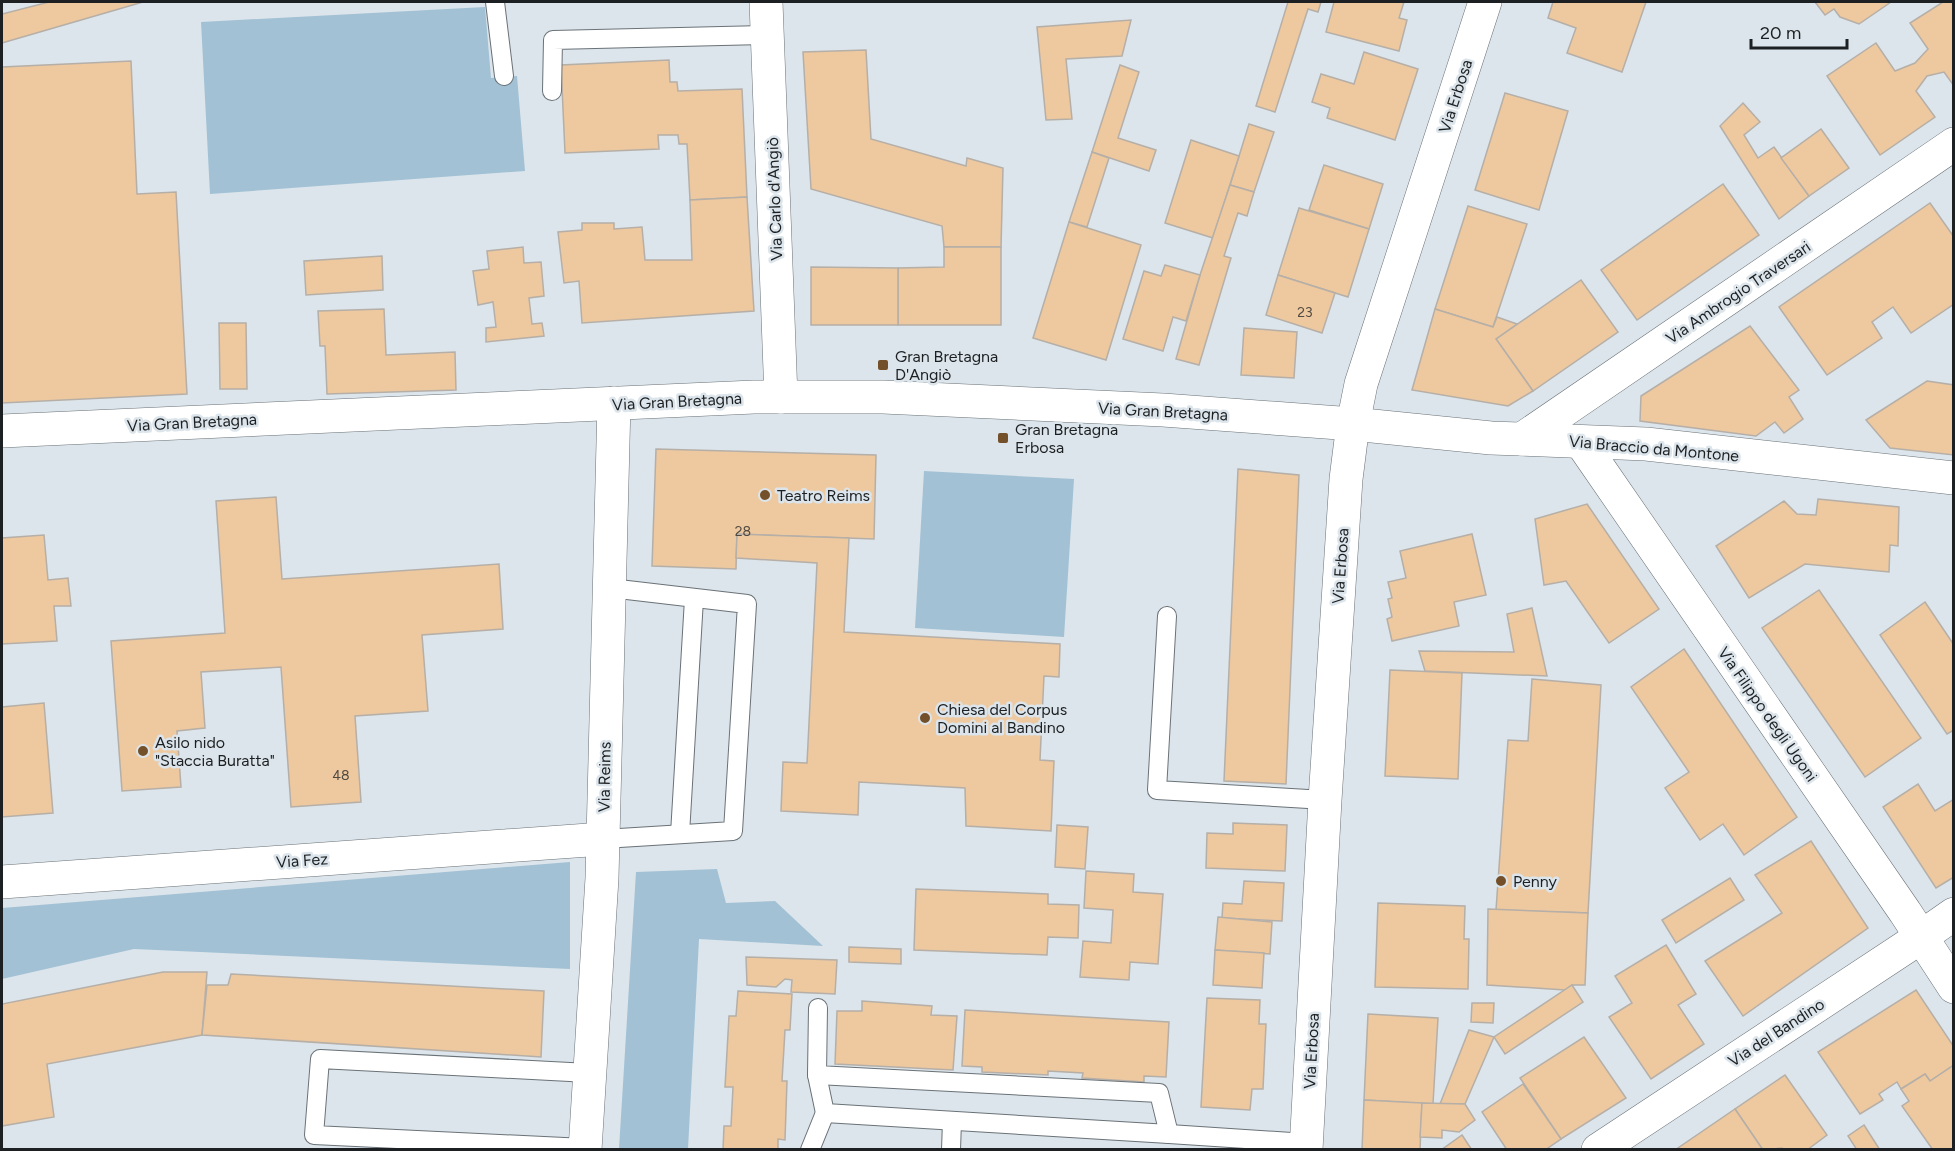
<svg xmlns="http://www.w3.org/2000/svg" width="1955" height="1151" font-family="Figtree,sans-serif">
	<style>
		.green { fill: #a2c1d5 }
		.building { fill: #eec89e; stroke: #b5afa8; stroke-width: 1.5 }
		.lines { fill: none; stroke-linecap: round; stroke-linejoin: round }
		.lane-casing { stroke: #6a7277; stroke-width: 20 }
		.street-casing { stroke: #6a7277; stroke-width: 34 }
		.secondary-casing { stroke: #6a7277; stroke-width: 34 }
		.lane { stroke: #fff; stroke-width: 18 }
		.street { stroke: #fff; stroke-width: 33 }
		.secondary { stroke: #fff; stroke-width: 33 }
		.poi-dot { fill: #735029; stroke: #dce5eb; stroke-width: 2 }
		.labels { text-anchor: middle; stroke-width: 5; stroke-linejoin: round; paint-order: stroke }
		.number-label { font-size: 14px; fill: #514a41 }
		.street-label { font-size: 16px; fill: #1d2022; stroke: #dce5eb }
		.poi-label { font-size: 16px; fill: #1d2022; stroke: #dce5eb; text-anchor: start }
	</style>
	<rect width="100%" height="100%" fill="#dce5eb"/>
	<g class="green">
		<path d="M 485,7 L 491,78 L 517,76 L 525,171 L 210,194 L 201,22 Z"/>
		<path d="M 924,471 L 1074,479 L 1064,637 L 915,628 Z"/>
		<path d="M 570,862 L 570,969 L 134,949 L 2,979 L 2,908 Z"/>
		<path d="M 717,869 L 726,903 L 775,901 L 823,946 L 699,939 L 688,1149 L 619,1149 L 636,872 Z"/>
	</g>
	<g class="building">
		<path d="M 49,2 L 143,2 L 2,43 L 2,14 Z"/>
		<path d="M 1288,2 L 1321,2 L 1318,12 L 1308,9 L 1275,112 L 1256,106 Z"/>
		<path d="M 1334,2 L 1404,2 L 1399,18 L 1407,20 L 1399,51 L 1326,32 Z"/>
		<path d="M 1553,2 L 1646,2 L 1622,72 L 1567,53 L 1576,28 L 1548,18 Z"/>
		<path d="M 1815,2 L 1891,2 L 1859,24 L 1840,17 L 1834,9 L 1825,15 Z"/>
		<path d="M 1943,2 L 1954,2 L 1954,86 L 1944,72 L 1927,76 L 1916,91 L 1935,117 L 1880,155 L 1827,76 L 1876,43 L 1895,71 L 1915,63 L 1928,49 L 1910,23 Z"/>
		<path d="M 1131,20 L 1122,56 L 1066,59 L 1072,119 L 1046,120 L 1037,27 Z"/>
		<path d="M 866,50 L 871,139 L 966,166 L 967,158 L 1003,168 L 1001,247 L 944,247 L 942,226 L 811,189 L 803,52 Z"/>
		<path d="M 1364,52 L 1418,69 L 1395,140 L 1327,118 L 1330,108 L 1312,102 L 1321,74 L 1354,84 Z"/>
		<path d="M 669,60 L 670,82 L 677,82 L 678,91 L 742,89 L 747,197 L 690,200 L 687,144 L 679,144 L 678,135 L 658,135 L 659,149 L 565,153 L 561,65 Z"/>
		<path d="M 131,61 L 137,194 L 176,192 L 187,394 L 2,403 L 2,67 Z"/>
		<path d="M 1120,65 L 1139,72 L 1118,138 L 1156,150 L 1149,171 L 1092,152 Z"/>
		<path d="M 1505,93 L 1568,111 L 1539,210 L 1475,190 Z"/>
		<path d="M 1743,103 L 1760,122 L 1744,135 L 1758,158 L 1774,147 L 1809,196 L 1779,219 L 1720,126 Z"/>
		<path d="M 1249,124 L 1274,132 L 1254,192 L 1230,185 Z"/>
		<path d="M 1821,129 L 1849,168 L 1809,196 L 1781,158 Z"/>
		<path d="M 1191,140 L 1239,156 L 1213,238 L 1165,223 Z"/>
		<path d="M 1092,152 L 1109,158 L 1087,227 L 1069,222 Z"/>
		<path d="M 1324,165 L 1383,184 L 1369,229 L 1309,210 Z"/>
		<path d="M 1723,184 L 1759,235 L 1637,320 L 1601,270 Z"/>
		<path d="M 1230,185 L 1254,192 L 1247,216 L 1238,213 L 1224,256 L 1231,258 L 1199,365 L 1176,359 L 1200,275 Z"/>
		<path d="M 747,197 L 754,311 L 582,323 L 579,281 L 564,283 L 558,232 L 582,230 L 582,223 L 614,223 L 614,229 L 642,227 L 645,260 L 692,260 L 690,200 Z"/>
		<path d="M 1930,203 L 1954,237 L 1954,304 L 1911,333 L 1893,307 L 1872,322 L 1882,338 L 1827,375 L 1779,307 Z"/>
		<path d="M 1468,206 L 1527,224 L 1493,327 L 1435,309 Z"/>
		<path d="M 1299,208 L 1369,229 L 1348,297 L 1278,275 Z"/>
		<path d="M 1069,222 L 1141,245 L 1106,360 L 1033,338 Z"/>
		<path d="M 523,247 L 524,263 L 541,262 L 544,296 L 529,298 L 532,324 L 542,323 L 544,336 L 486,342 L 486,328 L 496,327 L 493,302 L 478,305 L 473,271 L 489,269 L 487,251 Z"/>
		<path d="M 944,247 L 1001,247 L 1001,325 L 898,325 L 898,268 L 944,267 Z"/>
		<path d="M 382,256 L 383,290 L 306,295 L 304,261 Z"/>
		<path d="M 1165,265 L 1200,275 L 1186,321 L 1173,317 L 1163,351 L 1123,339 L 1144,271 L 1161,276 Z"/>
		<path d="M 811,267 L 898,268 L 898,325 L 811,325 Z"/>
		<path d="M 1278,275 L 1335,293 L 1322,333 L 1266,315 Z"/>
		<path d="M 1581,280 L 1618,332 L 1533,391 L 1496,339 Z"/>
		<path d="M 384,309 L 386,355 L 455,352 L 456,390 L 327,394 L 325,346 L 320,346 L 318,311 Z"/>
		<path d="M 1435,309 L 1493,327 L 1497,317 L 1517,324 L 1496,339 L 1533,391 L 1508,406 L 1412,390 Z"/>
		<path d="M 219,323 L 246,323 L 247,389 L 220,389 Z"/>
		<path d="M 1750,326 L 1799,390 L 1789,397 L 1803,419 L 1784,433 L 1775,422 L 1756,436 L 1640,421 L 1641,396 Z"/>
		<path d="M 1244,328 L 1297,332 L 1294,378 L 1241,375 Z"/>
		<path d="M 1927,381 L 1954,385 L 1954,455 L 1890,448 L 1866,420 Z"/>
		<path d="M 656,449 L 876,455 L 874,539 L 737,534 L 736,569 L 652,566 Z"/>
		<path d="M 1238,469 L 1299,475 L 1286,784 L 1224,781 Z"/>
		<path d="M 276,497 L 282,579 L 499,564 L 503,629 L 422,635 L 428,711 L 355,716 L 361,802 L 291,807 L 281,667 L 201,672 L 205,728 L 177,731 L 181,787 L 122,791 L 111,641 L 225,633 L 216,501 Z"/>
		<path d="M 1818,499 L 1899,507 L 1898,546 L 1890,545 L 1889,572 L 1805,564 L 1749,598 L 1716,546 L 1784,501 L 1797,514 L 1816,515 Z"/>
		<path d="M 1587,504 L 1659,609 L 1609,643 L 1566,581 L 1544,585 L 1535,519 Z"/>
		<path d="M 737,534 L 849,538 L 844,632 L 1060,644 L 1059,677 L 1044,676 L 1040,760 L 1054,761 L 1051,831 L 966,826 L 965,788 L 859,782 L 858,815 L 781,811 L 783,762 L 807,763 L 817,563 L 736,558 Z"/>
		<path d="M 1472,534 L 1486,595 L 1454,602 L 1459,626 L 1392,641 L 1387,619 L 1392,617 L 1388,599 L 1392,598 L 1388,582 L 1406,578 L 1400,551 Z"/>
		<path d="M 44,535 L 48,580 L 68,578 L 71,606 L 54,606 L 57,641 L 2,644 L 2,538 Z"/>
		<path d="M 1819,590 L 1921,738 L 1865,777 L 1762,628 Z"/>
		<path d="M 1925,602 L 1954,645 L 1954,730 L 1947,734 L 1880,635 Z"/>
		<path d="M 1532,608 L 1547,676 L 1425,671 L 1419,651 L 1514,652 L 1507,614 Z"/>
		<path d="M 1684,649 L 1797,817 L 1744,855 L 1723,824 L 1700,840 L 1665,788 L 1689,772 L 1631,687 Z"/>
		<path d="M 1390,670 L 1462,673 L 1458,779 L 1385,776 Z"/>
		<path d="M 1532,679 L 1601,685 L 1588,913 L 1496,910 L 1508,740 L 1528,741 Z"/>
		<path d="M 44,703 L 53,813 L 2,817 L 2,707 Z"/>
		<path d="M 1918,784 L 1935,811 L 1954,799 L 1954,877 L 1936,888 L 1883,807 Z"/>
		<path d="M 1233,823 L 1287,825 L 1285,871 L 1206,868 L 1207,833 L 1233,834 Z"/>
		<path d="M 1057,825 L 1088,827 L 1085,869 L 1055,867 Z"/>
		<path d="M 1811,841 L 1868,928 L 1743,1016 L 1705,961 L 1782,913 L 1755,875 Z"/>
		<path d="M 1086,871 L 1134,874 L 1133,892 L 1163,894 L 1158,964 L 1130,962 L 1129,980 L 1080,977 L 1083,941 L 1111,943 L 1113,910 L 1084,908 Z"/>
		<path d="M 1730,878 L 1744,900 L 1676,943 L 1662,920 Z"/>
		<path d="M 1244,881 L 1284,883 L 1282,921 L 1222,918 L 1223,903 L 1242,904 Z"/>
		<path d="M 916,889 L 1048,894 L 1048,904 L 1079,905 L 1078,938 L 1048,937 L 1047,955 L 914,950 Z"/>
		<path d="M 1378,903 L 1465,906 L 1464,939 L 1469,939 L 1468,989 L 1375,987 Z"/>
		<path d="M 1488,909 L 1588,913 L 1585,985 L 1572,985 L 1565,990 L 1487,985 Z"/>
		<path d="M 1218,917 L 1272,922 L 1270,954 L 1215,950 Z"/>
		<path d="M 1666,945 L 1696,994 L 1678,1005 L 1704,1044 L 1651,1079 L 1609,1017 L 1632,1003 L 1615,976 Z"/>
		<path d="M 849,947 L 901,949 L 901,964 L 849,962 Z"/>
		<path d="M 1215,950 L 1264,953 L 1262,988 L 1213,985 Z"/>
		<path d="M 746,957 L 837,960 L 835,994 L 791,992 L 792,980 L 785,979 L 776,987 L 747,985 Z"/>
		<path d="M 163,972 L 207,972 L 202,1035 L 47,1064 L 54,1117 L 2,1126 L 2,1004 Z"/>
		<path d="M 231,974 L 544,991 L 541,1057 L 202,1035 L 207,985 L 228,985 Z"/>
		<path d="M 1572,985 L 1583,1002 L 1505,1054 L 1494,1037 Z"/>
		<path d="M 1916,990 L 1954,1047 L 1954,1065 L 1930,1081 L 1925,1074 L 1901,1089 L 1897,1082 L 1879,1094 L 1883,1100 L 1860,1114 L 1818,1052 Z"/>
		<path d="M 738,991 L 792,994 L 790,1030 L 785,1030 L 782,1081 L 787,1081 L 785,1140 L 778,1139 L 778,1150 L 723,1150 L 724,1126 L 731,1126 L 733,1087 L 725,1087 L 729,1016 L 736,1016 Z"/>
		<path d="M 1207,998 L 1260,1000 L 1259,1024 L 1266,1024 L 1263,1089 L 1252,1089 L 1250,1110 L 1201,1107 Z"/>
		<path d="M 862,1001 L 932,1006 L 931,1015 L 957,1016 L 953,1070 L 835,1064 L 837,1011 L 862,1011 Z"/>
		<path d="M 1472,1003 L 1494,1003 L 1493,1023 L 1471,1022 Z"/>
		<path d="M 965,1010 L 1169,1022 L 1166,1077 L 1144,1076 L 1144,1082 L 1082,1078 L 1083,1073 L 1048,1071 L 1048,1075 L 982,1072 L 982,1067 L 962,1066 Z"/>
		<path d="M 1368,1014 L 1438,1018 L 1433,1104 L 1364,1100 Z"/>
		<path d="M 1469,1030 L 1494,1037 L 1465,1104 L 1440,1104 Z"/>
		<path d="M 1584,1037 L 1626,1098 L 1561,1139 L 1520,1078 Z"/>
		<path d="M 1954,1065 L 1954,1150 L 1933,1150 L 1902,1106 L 1909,1101 L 1901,1089 L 1925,1074 L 1930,1081 Z"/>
		<path d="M 1785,1075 L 1827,1135 L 1807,1150 L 1783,1150 L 1782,1148 L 1763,1150 L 1735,1109 Z"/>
		<path d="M 1523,1084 L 1561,1139 L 1545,1150 L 1507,1150 L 1482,1112 Z"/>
		<path d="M 1364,1100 L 1422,1103 L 1420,1150 L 1362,1150 Z"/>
		<path d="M 1422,1103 L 1465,1104 L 1475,1120 L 1459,1132 L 1442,1130 L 1442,1138 L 1420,1137 Z"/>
		<path d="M 1735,1109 L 1763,1150 L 1675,1150 Z"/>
		<path d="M 1864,1125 L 1880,1150 L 1857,1150 L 1848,1136 Z"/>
		<path d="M 1462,1135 L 1472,1150 L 1441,1150 Z"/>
	</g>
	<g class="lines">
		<g class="lane-casing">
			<g id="lane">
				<path d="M 495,2 L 504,76"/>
				<path d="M 552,91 L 553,40 L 767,35"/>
				<path d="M 1167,616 L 1157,790 L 1325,800"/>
				<path d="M 680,834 L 694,599"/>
				<path d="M 603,839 L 733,831 L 747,604 L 610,588"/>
				<path d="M 818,1008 L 817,1075 L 1159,1093 L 1169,1134 L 1306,1143"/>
				<path d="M 817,1075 L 825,1113 L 1169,1134"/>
				<path d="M 585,1148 L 314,1135 L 320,1059 L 589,1073"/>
				<path d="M 810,1150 L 825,1113"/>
				<path d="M 951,1150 L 952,1121"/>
			</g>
		</g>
		<g class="street-casing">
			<g id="street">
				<path d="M 766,2 L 781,397"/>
				<path d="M 2,431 L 754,397 L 883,397 L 1163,410 L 1353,424 L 1491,438 L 1646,444 L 1954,478"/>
				<path d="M 1522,439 L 1954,144"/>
				<path d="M 1581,442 L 1905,912 L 1954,987"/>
				<path d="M 2,882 L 603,839"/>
				<path d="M 585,1150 L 602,878 L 614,403"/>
				<path d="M 1598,1150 L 1921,937 L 1954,914"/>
			</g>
		</g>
		<g class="secondary-casing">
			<path id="secondary" d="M 1306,1150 L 1325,800 L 1346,479 L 1353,424 L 1361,384 L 1485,2"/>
		</g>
		<use href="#lane" class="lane"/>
		<use href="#street" class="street"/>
		<use href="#secondary" class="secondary"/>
	</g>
	<g class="poi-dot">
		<rect x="877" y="359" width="12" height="12" rx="3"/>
		<rect x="997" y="432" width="12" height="12" rx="3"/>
		<circle cx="765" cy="495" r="6"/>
		<circle cx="925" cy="718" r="6"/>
		<circle cx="143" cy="751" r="6"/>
		<circle cx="1501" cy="881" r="6"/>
	</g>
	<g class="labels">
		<g class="number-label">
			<text x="1305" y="317">23</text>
			<text x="743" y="536">28</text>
			<text x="341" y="780">48</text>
		</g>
		<g class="street-label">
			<text transform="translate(1455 96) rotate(-72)" y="6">Via Erbosa</text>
			<text transform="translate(774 199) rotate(-92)" y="6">Via Carlo d'Angiò</text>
			<text transform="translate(1738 292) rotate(-34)" y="6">Via Ambrogio Traversari</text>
			<text transform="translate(677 401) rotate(-3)" y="6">Via Gran Bretagna</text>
			<text transform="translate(1163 411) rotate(3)" y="6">Via Gran Bretagna</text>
			<text transform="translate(192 422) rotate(-3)" y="6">Via Gran Bretagna</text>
			<text transform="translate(1654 448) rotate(5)" y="6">Via Braccio da Montone</text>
			<text transform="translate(1340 566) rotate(-86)" y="6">Via Erbosa</text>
			<text transform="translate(1768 714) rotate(55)" y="6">Via Filippo degli Ugoni</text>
			<text transform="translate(604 777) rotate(-89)" y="6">Via Reims</text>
			<text transform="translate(302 860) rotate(-4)" y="6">Via Fez</text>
			<text transform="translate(1776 1032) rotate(-33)" y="6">Via del Bandino</text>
			<text transform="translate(1311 1051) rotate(-87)" y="6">Via Erbosa</text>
		</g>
		<g class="poi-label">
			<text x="895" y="362">Gran Bretagna<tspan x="895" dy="18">D'Angiò</tspan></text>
			<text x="1015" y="435">Gran Bretagna<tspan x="1015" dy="18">Erbosa</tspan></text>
			<text x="777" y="501">Teatro Reims</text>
			<text x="937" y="715">Chiesa del Corpus<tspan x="937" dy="18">Domini al Bandino</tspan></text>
			<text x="155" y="748">Asilo nido<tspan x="155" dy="18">"Staccia Buratta"</tspan></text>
			<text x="1513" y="887">Penny</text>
		</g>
	</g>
	<rect width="1955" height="1151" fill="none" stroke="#1d2022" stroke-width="6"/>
	<path d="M1751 39v9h96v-9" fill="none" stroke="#1d2022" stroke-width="3"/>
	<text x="1760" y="39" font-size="18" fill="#1d2022" stroke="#dce5eb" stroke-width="4.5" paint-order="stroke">20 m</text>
</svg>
